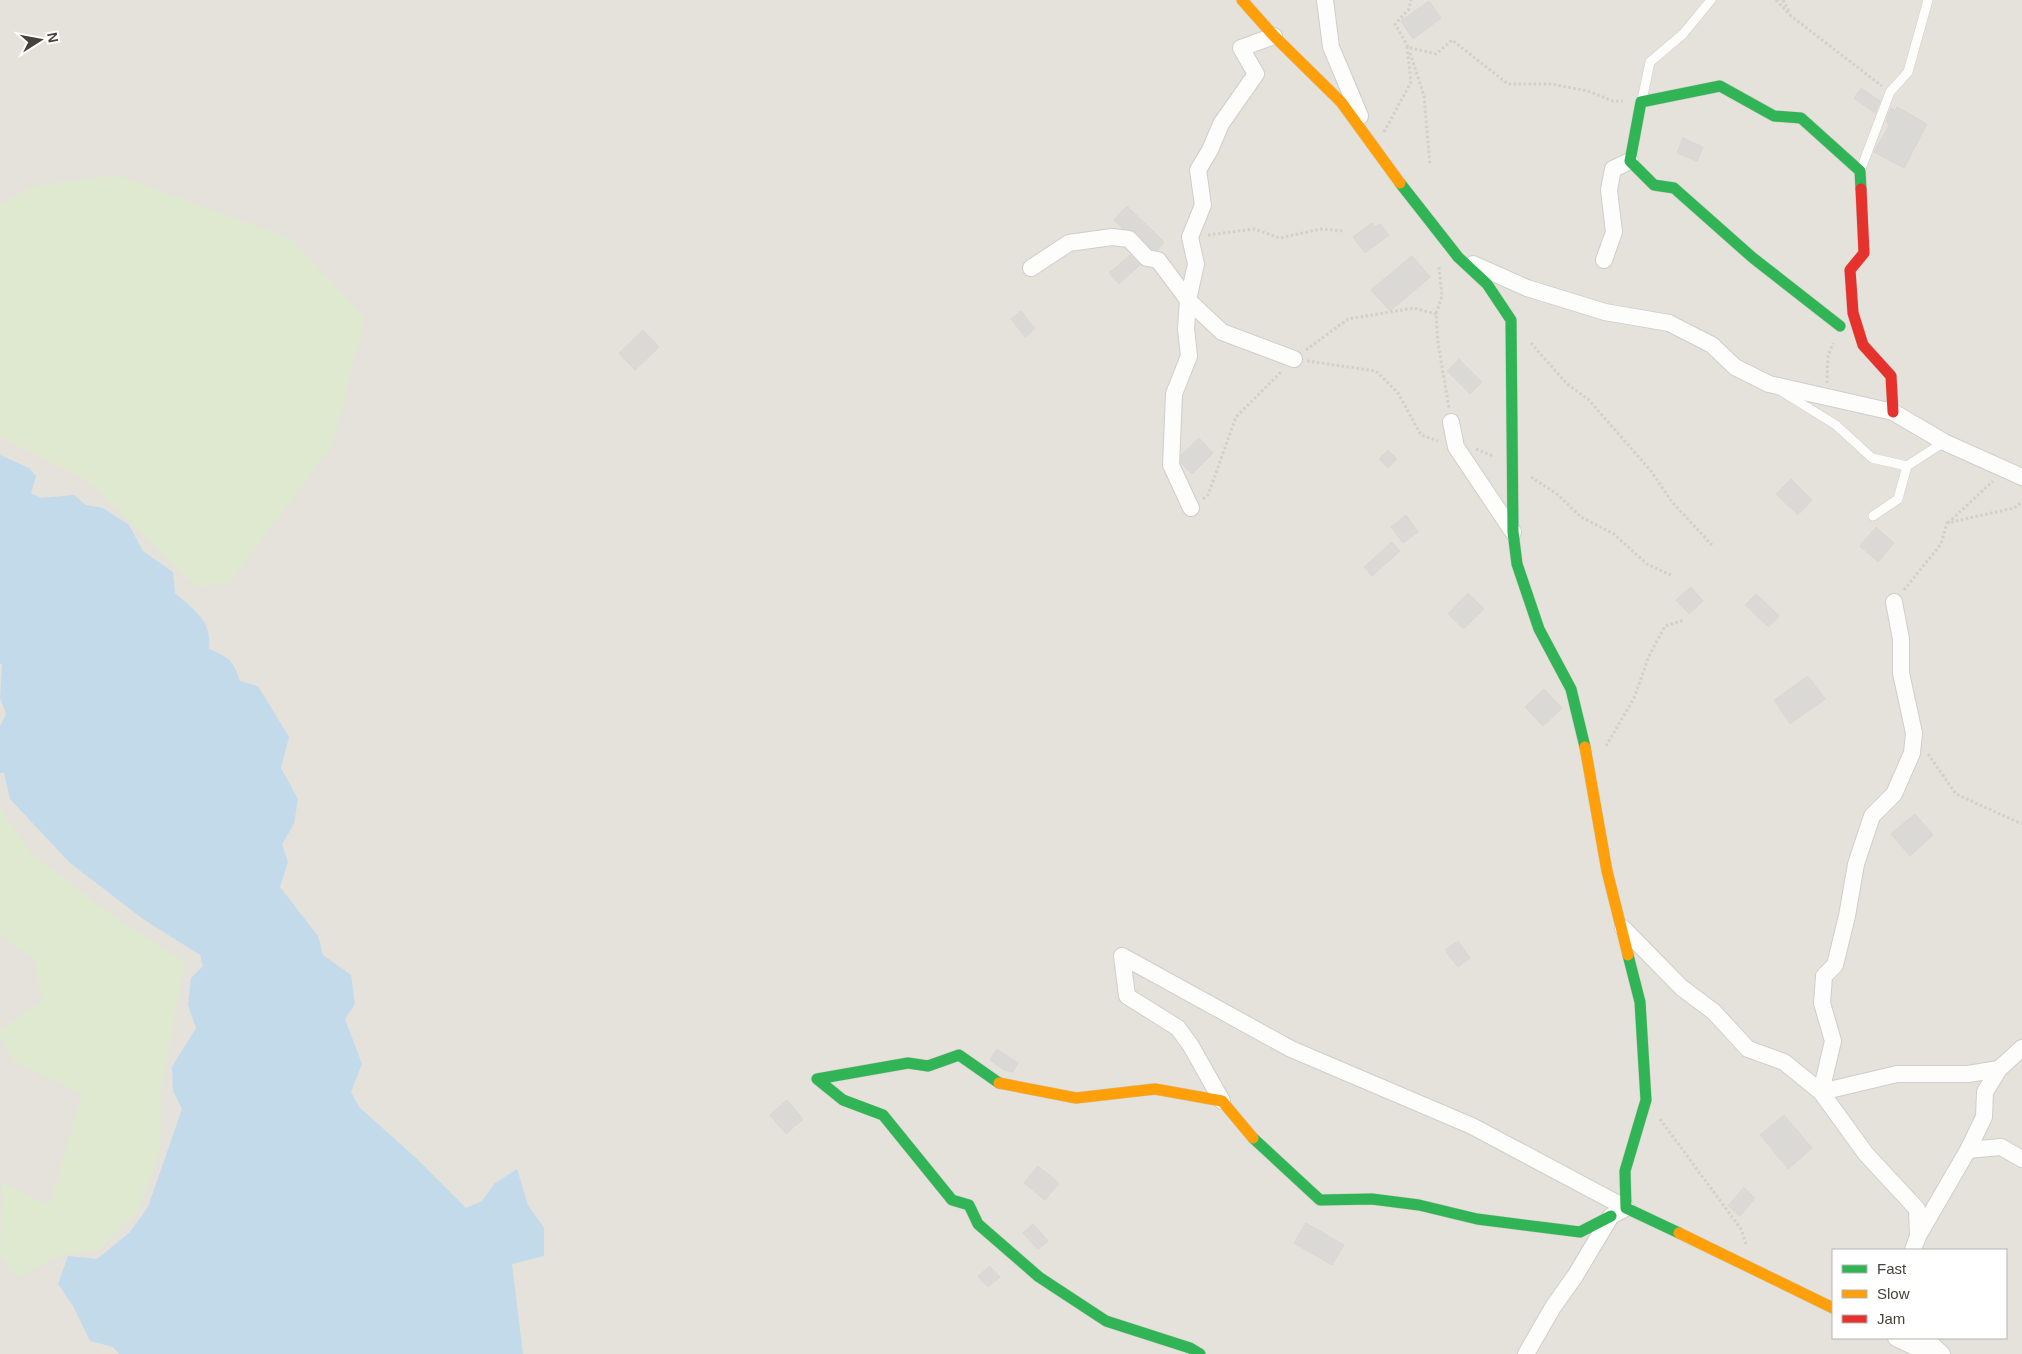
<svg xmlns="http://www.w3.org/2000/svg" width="2022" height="1354" font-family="Helvetica,sans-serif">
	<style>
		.residential { fill: #e5e2dc; fill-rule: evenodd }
		.green { fill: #dfe9d0 }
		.water { fill: #c2daea }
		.building { fill: #dbd9d5; stroke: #dad7d3 }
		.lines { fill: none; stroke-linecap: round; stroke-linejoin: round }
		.lane-casing { stroke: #d0ceca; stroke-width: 10 }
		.street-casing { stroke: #d0ceca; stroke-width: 18 }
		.fast-casing { stroke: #d0cdc4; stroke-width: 12 }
		.slow-casing { stroke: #d0cdc4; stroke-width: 12 }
		.jam-casing { stroke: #d0cdc4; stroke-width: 12 }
		.path { stroke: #d2d0cb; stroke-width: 3; stroke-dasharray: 2.5 2.5; stroke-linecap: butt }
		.lane { stroke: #fdfdfc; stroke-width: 9 }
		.street { stroke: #fdfdfc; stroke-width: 16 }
		.fast { stroke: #30b455; stroke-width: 11 }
		.slow { stroke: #ff9f0a; stroke-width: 11 }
		.jam { stroke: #e5322d; stroke-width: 11 }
	</style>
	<rect width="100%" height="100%" fill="#f2f0ed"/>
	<path class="residential" d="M 0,0 L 2022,0 L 2022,1354 L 0,1354 ZM 1833,1250 L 2006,1250 L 2006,1338 L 1833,1338 Z"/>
	<g class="green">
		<path d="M 116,175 L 291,239 L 365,318 L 332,446 L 228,584 L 196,586 L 87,480 L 0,437 L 0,205 L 34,186 Z"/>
		<path d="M 0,808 L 30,852 L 114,917 L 185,962 L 161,1089 L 160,1151 L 137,1212 L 100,1249 L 57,1256 L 18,1278 L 0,1256 L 2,1182 L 49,1206 L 82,1094 L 14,1062 L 0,1038 L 0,1030 L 43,1000 L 34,960 L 0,934 Z"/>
	</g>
	<path class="water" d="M 0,455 L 29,468 L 36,476 L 31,493 L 41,498 L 74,495 L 86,505 L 103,508 L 129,525 L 143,551 L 173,572 L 175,593 C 195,611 212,620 209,649 C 230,658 233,660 240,681 L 258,686 L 289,737 L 281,768 L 298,799 L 294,824 L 282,844 L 288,862 L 280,887 L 318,936 L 323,955 L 351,975 L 355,1004 L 345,1019 L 362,1064 L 351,1092 L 359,1107 L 416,1158 L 466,1208 L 482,1201 L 495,1183 L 517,1169 L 528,1205 L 544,1228 L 544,1256 L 512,1264 L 523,1354 L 119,1354 L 113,1347 L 90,1341 L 73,1306 L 58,1284 L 68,1256 L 97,1259 L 130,1232 L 148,1207 L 182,1109 L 173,1091 L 172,1067 L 196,1028 L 188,1005 L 191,978 L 203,966 L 200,955 L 143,919 L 70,863 L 10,799 L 4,773 L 0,773 L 0,726 L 6,714 L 0,698 L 2,664 L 0,664 Z"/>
	<g class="building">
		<path d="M 1429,1 L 1441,18 L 1413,39 L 1401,21 Z"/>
		<path d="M 1861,88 L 1880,101 L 1875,113 L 1854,98 Z"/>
		<path d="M 1897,107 L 1927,124 L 1904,168 L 1874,152 L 1889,126 L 1886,120 L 1891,108 L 1895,111 Z"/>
		<path d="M 1683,138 L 1703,147 L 1697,161 L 1677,153 Z"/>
		<path d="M 1127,206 L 1164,242 L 1157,250 L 1152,249 L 1136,232 L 1122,228 L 1114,220 Z"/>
		<path d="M 1372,223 L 1375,227 L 1380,224 L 1389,235 L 1365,253 L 1353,237 Z"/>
		<path d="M 1130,255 L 1140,265 L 1119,284 L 1109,273 Z"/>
		<path d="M 1412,256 L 1430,277 L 1390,311 L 1371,290 Z"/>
		<path d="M 1021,311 L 1035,329 L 1025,337 L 1011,319 Z"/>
		<path d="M 643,330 L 659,347 L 635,370 L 619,353 Z"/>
		<path d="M 1459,359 L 1482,382 L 1470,394 L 1447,371 Z"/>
		<path d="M 1199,438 L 1213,453 L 1192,474 L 1181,463 L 1181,455 Z"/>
		<path d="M 1388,450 L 1397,459 L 1388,468 L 1379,459 Z"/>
		<path d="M 1791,479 L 1812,500 L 1798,515 L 1776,494 Z"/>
		<path d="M 1406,515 L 1418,532 L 1403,543 L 1391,527 Z"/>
		<path d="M 1876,527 L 1894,543 L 1878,562 L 1860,546 Z"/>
		<path d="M 1392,542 L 1400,551 L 1372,576 L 1364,567 Z"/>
		<path d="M 1691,587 L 1703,601 L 1689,614 L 1676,600 Z"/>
		<path d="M 1468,593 L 1484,609 L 1464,629 L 1448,614 Z"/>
		<path d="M 1756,594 L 1779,616 L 1769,627 L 1745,605 Z"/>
		<path d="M 1808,676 L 1825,699 L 1790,724 L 1774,700 Z"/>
		<path d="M 1544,689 L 1562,708 L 1543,726 L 1525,707 Z"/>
		<path d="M 1915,814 L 1933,835 L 1910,856 L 1891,834 Z"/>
		<path d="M 1458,941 L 1470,958 L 1458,967 L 1445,950 Z"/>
		<path d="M 997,1049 L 1018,1063 L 1013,1072 L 1004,1070 L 990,1060 Z"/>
		<path d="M 787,1100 L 803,1119 L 786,1134 L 770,1115 Z"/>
		<path d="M 1784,1115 L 1812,1148 L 1788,1169 L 1760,1135 Z"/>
		<path d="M 1038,1166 L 1059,1183 L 1045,1200 L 1024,1183 Z"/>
		<path d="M 1744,1187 L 1755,1198 L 1740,1216 L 1728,1206 Z"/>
		<path d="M 1306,1223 L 1344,1245 L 1332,1265 L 1294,1243 Z"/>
		<path d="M 1033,1224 L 1048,1241 L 1038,1249 L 1023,1233 Z"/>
		<path d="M 990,1266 L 1000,1277 L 988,1287 L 978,1276 Z"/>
	</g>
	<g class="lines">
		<g class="lane-casing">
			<g id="lane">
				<path d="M 1642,100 L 1650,62 L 1683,34 L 1711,0"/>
				<path d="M 1861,169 L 1890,92 L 1908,72 L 1928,0"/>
				<path d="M 1781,391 L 1836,425 L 1872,458 L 1907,466"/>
				<path d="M 1873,516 L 1898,499 L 1907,466 L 1944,442"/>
			</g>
		</g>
		<g class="street-casing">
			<g id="street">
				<path d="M 1325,0 L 1331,47 L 1360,116"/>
				<path d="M 1274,36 L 1241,48 L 1256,74 L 1221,124 L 1210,150 L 1198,170 L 1203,205 L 1190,237 L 1196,264 L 1188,300 L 1222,332 L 1294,359"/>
				<path d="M 1604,260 L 1614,232 L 1609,190 L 1613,169 L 1630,161"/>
				<path d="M 1473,264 L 1527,288 L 1605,312 L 1669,323 L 1712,345 L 1735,367 L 1769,384 L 1893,412 L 1944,442 L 2022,477"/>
				<path d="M 1031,268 L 1069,243 L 1112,237 L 1129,239 L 1147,258 L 1158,260 L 1188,300 L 1186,329 L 1189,356 L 1174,394 L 1171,465 L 1191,508"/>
				<path d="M 1451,422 L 1456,447 L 1513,532"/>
				<path d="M 1623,928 L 1682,988 L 1714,1012 L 1748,1049 L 1784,1062 L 1821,1092 L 1897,1074 L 1968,1074 L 1999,1069 L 1985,1092 L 1984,1117 L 1968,1150 L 1918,1236 L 1917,1209 L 1866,1154 L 1821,1092 L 1833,1041 L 1822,1003 L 1824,976 L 1835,965 L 1847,916 L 1856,864 L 1872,816 L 1894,794 L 1912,753 L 1914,733 L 1901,673 L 1901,639 L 1894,602"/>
				<path d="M 1999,1069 L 2022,1048"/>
				<path d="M 1222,1101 L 1191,1046 L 1178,1028 L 1127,996 L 1122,956 L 1291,1049 L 1472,1126 L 1626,1208 L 1611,1216 L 1575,1276 L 1553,1307 L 1526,1354"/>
				<path d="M 1968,1150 L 2001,1147 L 2022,1159"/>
				<path d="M 1913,1250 L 1918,1236"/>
				<path d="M 1896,1338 L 1930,1354"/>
				<path d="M 1925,1338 L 1942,1354"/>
			</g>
		</g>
		<g class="fast-casing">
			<g id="fast">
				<path d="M 1400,183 L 1458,257 L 1487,284 L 1511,320 L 1513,532 L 1517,564 L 1539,629 L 1571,689 L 1585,747"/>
				<path d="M 1840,326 L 1753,258 L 1674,188 L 1654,185 L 1630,161 L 1641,102 L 1720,86 L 1774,116 L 1801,118 L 1860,171 L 1861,189"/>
				<path d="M 1628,955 L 1640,1002 L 1646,1100 L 1625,1171 L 1626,1208 L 1679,1233"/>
				<path d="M 999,1083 L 959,1055 L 928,1066 L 908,1063 L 817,1079 L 843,1100 L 883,1115 L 952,1200 L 969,1205 L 978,1224 L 1039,1277 L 1106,1321 L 1190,1348 L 1200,1354"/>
				<path d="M 1253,1138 L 1320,1200 L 1372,1199 L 1419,1205 L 1477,1219 L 1580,1232 L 1611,1216"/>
			</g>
		</g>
		<g class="slow-casing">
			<g id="slow">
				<path d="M 1242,0 L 1274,36 L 1341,102 L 1400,183"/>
				<path d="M 1585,747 L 1607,871 L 1628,955"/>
				<path d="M 999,1083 L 1076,1098 L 1155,1089 L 1222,1101 L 1253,1138"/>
				<path d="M 1679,1233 L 1833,1308"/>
			</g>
		</g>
		<g class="jam-casing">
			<path id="jam" d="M 1861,189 L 1864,253 L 1850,270 L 1853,313 L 1863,345 L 1891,376 L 1893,412"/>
		</g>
		<g class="path">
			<path d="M 1776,0 L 1791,16 L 1882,86"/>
			<path d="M 1783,0 L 1790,13"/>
			<path d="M 1408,47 L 1395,24 L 1409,9 L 1411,0"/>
			<path d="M 1410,53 L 1424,96 L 1430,165"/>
			<path d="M 1384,132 L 1411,82 L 1407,47 L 1436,54 L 1452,40 L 1508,84 L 1551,84 L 1588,91 L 1613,101 L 1623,101"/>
			<path d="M 1208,235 L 1254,229 L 1280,238 L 1321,229 L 1344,231"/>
			<path d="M 1439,267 L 1442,296 L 1436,314 L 1438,343 L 1449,408"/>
			<path d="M 1531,343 L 1567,384 L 1588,399 L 1651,471 L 1672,502 L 1712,545"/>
			<path d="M 1306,350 L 1348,319 L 1414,308 L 1436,314"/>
			<path d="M 1307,361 L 1376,371 L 1398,393 L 1421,435 L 1438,441"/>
			<path d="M 1827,383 L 1828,356 L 1833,343"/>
			<path d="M 1476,449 L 1493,456"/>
			<path d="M 1531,477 L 1558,495 L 1581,517 L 1614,534 L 1647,564 L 1673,576"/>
			<path d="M 1203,499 L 1208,495 L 1236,417 L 1282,371"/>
			<path d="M 1948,523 L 1993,481"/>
			<path d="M 1904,590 L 1941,544 L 1947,523 L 2014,508 L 2022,502"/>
			<path d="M 1606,746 L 1634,698 L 1649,656 L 1665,626 L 1684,620"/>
			<path d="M 1928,754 L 1956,794 L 2022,824"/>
			<path d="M 1660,1119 L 1741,1229 L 1746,1244"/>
		</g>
		<use href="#lane" class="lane"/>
		<use href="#street" class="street"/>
		<use href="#fast" class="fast"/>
		<use href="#slow" class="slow"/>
		<use href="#jam" class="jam"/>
	</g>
	<rect x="1832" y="1249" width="175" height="90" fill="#ffffff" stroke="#b5b3b0"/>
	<rect x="1842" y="1265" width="25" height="8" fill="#30b455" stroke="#b5b3b0"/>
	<text x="1877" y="1274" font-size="15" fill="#474239">Fast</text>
	<rect x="1842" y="1290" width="25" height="8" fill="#ff9f0a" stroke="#b5b3b0"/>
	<text x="1877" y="1299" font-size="15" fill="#474239">Slow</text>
	<rect x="1842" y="1315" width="25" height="8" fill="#e5322d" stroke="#b5b3b0"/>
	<text x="1877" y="1324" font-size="15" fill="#474239">Jam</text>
	<g transform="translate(40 40) rotate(79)" stroke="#ffffff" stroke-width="4" paint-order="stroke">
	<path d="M0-4L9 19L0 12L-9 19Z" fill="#474239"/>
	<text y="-8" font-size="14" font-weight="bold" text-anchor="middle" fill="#474239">N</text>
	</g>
</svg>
